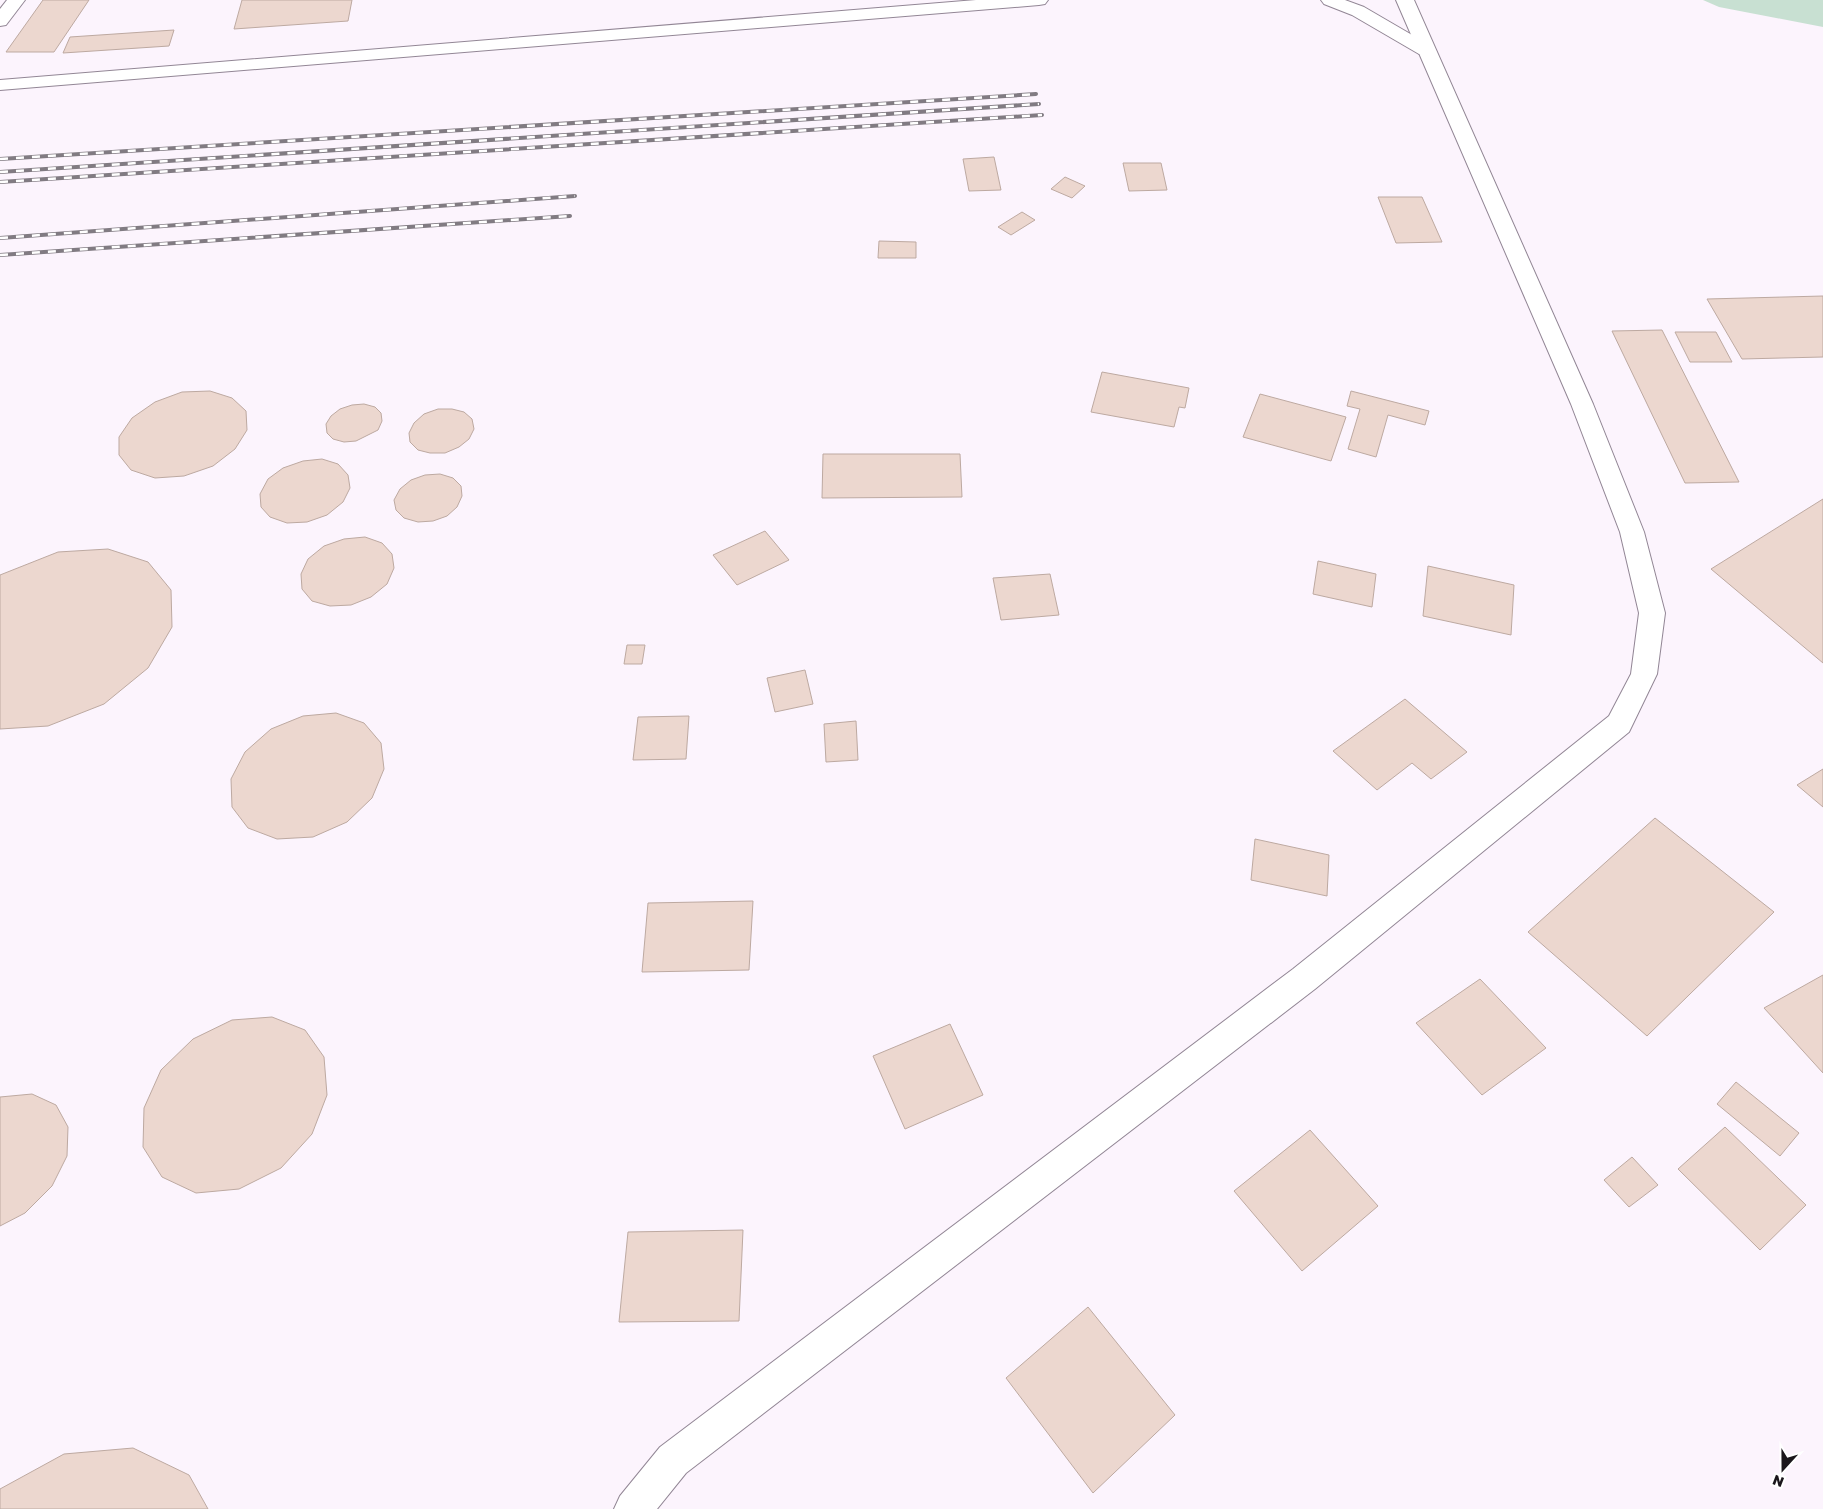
<svg xmlns="http://www.w3.org/2000/svg" width="1823" height="1509" font-family="'Golos Text',sans-serif">
	<style>
		.green { fill: #c8e0d2 }
		.building { fill: #ecd7cf; stroke: #bda9a1 }
		.lines { fill: none; stroke-linecap: round; stroke-linejoin: round }
		.service-casing { stroke: #928695; stroke-width: 2 }
		.minor-casing { stroke: #928695; stroke-width: 2 }
		.service { fill: #fff; fill-rule: evenodd }
		.minor { fill: #fff; fill-rule: evenodd }
		.rail-casing { stroke: #817b82; stroke-width: 4 }
		.rail { stroke: #fff; stroke-width: 2.5; stroke-dasharray: 8; stroke-linecap: butt }
	</style>
	<rect width="100%" height="100%" fill="#fcf4fd"/>
	<path class="green" d="M 1703,0 L 1823,0 L 1823,27 L 1719,7 Z"/>
	<g class="building">
		<path d="M 43,0 L 89,0 L 54,52 L 6,52 Z"/>
		<path d="M 242,0 L 352,0 L 348,21 L 234,29 Z"/>
		<path d="M 174,30 L 169,46 L 63,53 L 70,37 Z"/>
		<path d="M 994,157 L 1001,190 L 969,191 L 963,159 Z"/>
		<path d="M 1123,163 L 1161,163 L 1167,190 L 1129,191 Z"/>
		<path d="M 1065,177 L 1085,186 L 1072,198 L 1051,189 Z"/>
		<path d="M 1378,197 L 1422,197 L 1442,242 L 1396,243 Z"/>
		<path d="M 1022,212 L 1035,220 L 1011,235 L 998,227 Z"/>
		<path d="M 879,241 L 916,242 L 916,258 L 878,258 Z"/>
		<path d="M 1823,296 L 1823,357 L 1742,359 L 1707,299 Z"/>
		<path d="M 1662,330 L 1739,482 L 1685,483 L 1612,331 Z"/>
		<path d="M 1675,332 L 1716,332 L 1732,362 L 1690,362 Z"/>
		<path d="M 1102,372 L 1189,388 L 1185,408 L 1179,407 L 1174,427 L 1091,412 Z"/>
		<path d="M 210,391 L 232,398 L 246,411 L 247,430 L 235,449 L 213,466 L 184,476 L 155,478 L 131,470 L 119,455 L 119,437 L 132,418 L 155,402 L 182,392 Z"/>
		<path d="M 1351,391 L 1429,411 L 1425,425 L 1388,415 L 1376,457 L 1348,449 L 1360,409 L 1347,406 Z"/>
		<path d="M 1260,394 L 1346,417 L 1331,461 L 1243,437 Z"/>
		<path d="M 364,404 L 375,407 L 381,413 L 382,421 L 378,430 L 356,441 L 344,442 L 333,439 L 327,433 L 326,424 L 331,416 L 340,409 L 352,405 Z"/>
		<path d="M 438,409 L 452,409 L 464,412 L 472,419 L 474,429 L 469,439 L 459,447 L 445,453 L 430,453 L 418,450 L 410,442 L 409,433 L 414,423 L 424,414 Z"/>
		<path d="M 823,454 L 960,454 L 962,497 L 822,498 Z"/>
		<path d="M 322,459 L 338,464 L 348,475 L 350,488 L 343,502 L 327,515 L 307,522 L 287,523 L 270,517 L 261,507 L 260,494 L 268,479 L 283,468 L 303,461 Z"/>
		<path d="M 440,474 L 453,478 L 461,486 L 462,496 L 457,507 L 447,516 L 433,521 L 418,522 L 404,518 L 396,510 L 394,500 L 400,489 L 411,480 L 425,475 Z"/>
		<path d="M 1823,499 L 1823,663 L 1711,569 Z"/>
		<path d="M 765,531 L 789,560 L 737,585 L 713,555 Z"/>
		<path d="M 365,537 L 382,543 L 392,554 L 394,568 L 387,584 L 371,597 L 351,605 L 330,606 L 312,601 L 302,589 L 301,574 L 308,559 L 324,546 L 344,539 Z"/>
		<path d="M 108,549 L 148,562 L 171,590 L 172,627 L 148,668 L 104,704 L 48,726 L 0,729 L 0,575 L 58,552 Z"/>
		<path d="M 1318,561 L 1376,574 L 1372,607 L 1313,594 Z"/>
		<path d="M 1428,566 L 1514,585 L 1511,635 L 1423,616 Z"/>
		<path d="M 1050,574 L 1059,615 L 1001,620 L 993,578 Z"/>
		<path d="M 627,645 L 645,645 L 642,664 L 624,664 Z"/>
		<path d="M 805,670 L 813,704 L 775,712 L 767,678 Z"/>
		<path d="M 1405,699 L 1467,752 L 1431,779 L 1412,763 L 1377,790 L 1333,751 Z"/>
		<path d="M 336,713 L 364,723 L 381,743 L 384,769 L 372,798 L 347,822 L 313,837 L 277,839 L 248,828 L 232,807 L 231,779 L 245,752 L 271,729 L 303,716 Z"/>
		<path d="M 689,716 L 686,759 L 633,760 L 638,717 Z"/>
		<path d="M 856,721 L 858,760 L 826,762 L 824,724 Z"/>
		<path d="M 1823,769 L 1823,807 L 1797,785 Z"/>
		<path d="M 1655,818 L 1774,912 L 1647,1036 L 1528,932 Z"/>
		<path d="M 1255,839 L 1329,855 L 1327,896 L 1251,880 Z"/>
		<path d="M 753,901 L 749,970 L 642,972 L 648,903 Z"/>
		<path d="M 1823,975 L 1823,1073 L 1764,1008 Z"/>
		<path d="M 1480,979 L 1546,1048 L 1482,1095 L 1416,1023 Z"/>
		<path d="M 272,1017 L 305,1030 L 324,1057 L 327,1095 L 312,1134 L 281,1168 L 239,1189 L 196,1193 L 162,1177 L 143,1147 L 144,1108 L 161,1070 L 193,1039 L 232,1020 Z"/>
		<path d="M 950,1024 L 983,1095 L 905,1129 L 873,1056 Z"/>
		<path d="M 1736,1082 L 1799,1133 L 1780,1156 L 1717,1104 Z"/>
		<path d="M 32,1094 L 56,1105 L 68,1127 L 67,1156 L 52,1186 L 25,1213 L 0,1226 L 0,1097 Z"/>
		<path d="M 1725,1127 L 1806,1205 L 1760,1250 L 1678,1169 Z"/>
		<path d="M 1310,1130 L 1378,1206 L 1302,1271 L 1234,1191 Z"/>
		<path d="M 1632,1157 L 1658,1185 L 1629,1207 L 1604,1180 Z"/>
		<path d="M 743,1230 L 739,1321 L 619,1322 L 628,1232 Z"/>
		<path d="M 1088,1307 L 1175,1415 L 1093,1493 L 1006,1378 Z"/>
		<path d="M 133,1448 L 189,1475 L 208,1509 L 0,1509 L 0,1489 L 64,1454 Z"/>
	</g>
	<g class="lines">
		<g class="service-casing">
			<g id="service">
				<path d="M 7,0 L 25,0 L 6,25 L 0,26 L 0,9 Z"/>
				<path d="M 976,0 L 1048,0 L 1045,4 L 1039,5 L 0,90 L 0,80 Z"/>
				<path d="M 1321,0 L 1345,0 L 1364,7 L 1431,46 L 1434,50 L 1431,54 L 1419,54 L 1352,15 L 1324,4 Z"/>
			</g>
		</g>
		<g class="minor-casing">
			<path id="minor" d="M 1396,0 L 1414,0 L 1593,404 L 1644,532 L 1665,613 L 1657,674 L 1629,732 L 1315,989 L 686,1473 L 657,1509 L 614,1509 L 620,1496 L 660,1447 L 1293,969 L 1609,716 L 1631,674 L 1639,613 L 1620,532 L 1571,404 Z"/>
		</g>
		<use href="#service" class="service"/>
		<use href="#minor" class="minor"/>
		<g class="rail-casing">
			<g id="rail">
				<path d="M 0,159 L 1036,94"/>
				<path d="M 0,172 L 1039,104"/>
				<path d="M 0,182 L 1042,115"/>
				<path d="M 0,238 L 575,196"/>
				<path d="M 0,255 L 570,216"/>
			</g>
		</g>
		<use href="#rail" class="rail"/>
	</g>
	<g transform="translate(1783 1469) rotate(201)" stroke="#ffffff" stroke-width="4" paint-order="stroke">
	<path d="M0-4L9 19L0 12L-9 19Z" fill="#1a161b"/>
	<text y="-8" font-size="14" font-weight="bold" text-anchor="middle" fill="#1a161b">N</text>
	</g>
</svg>
